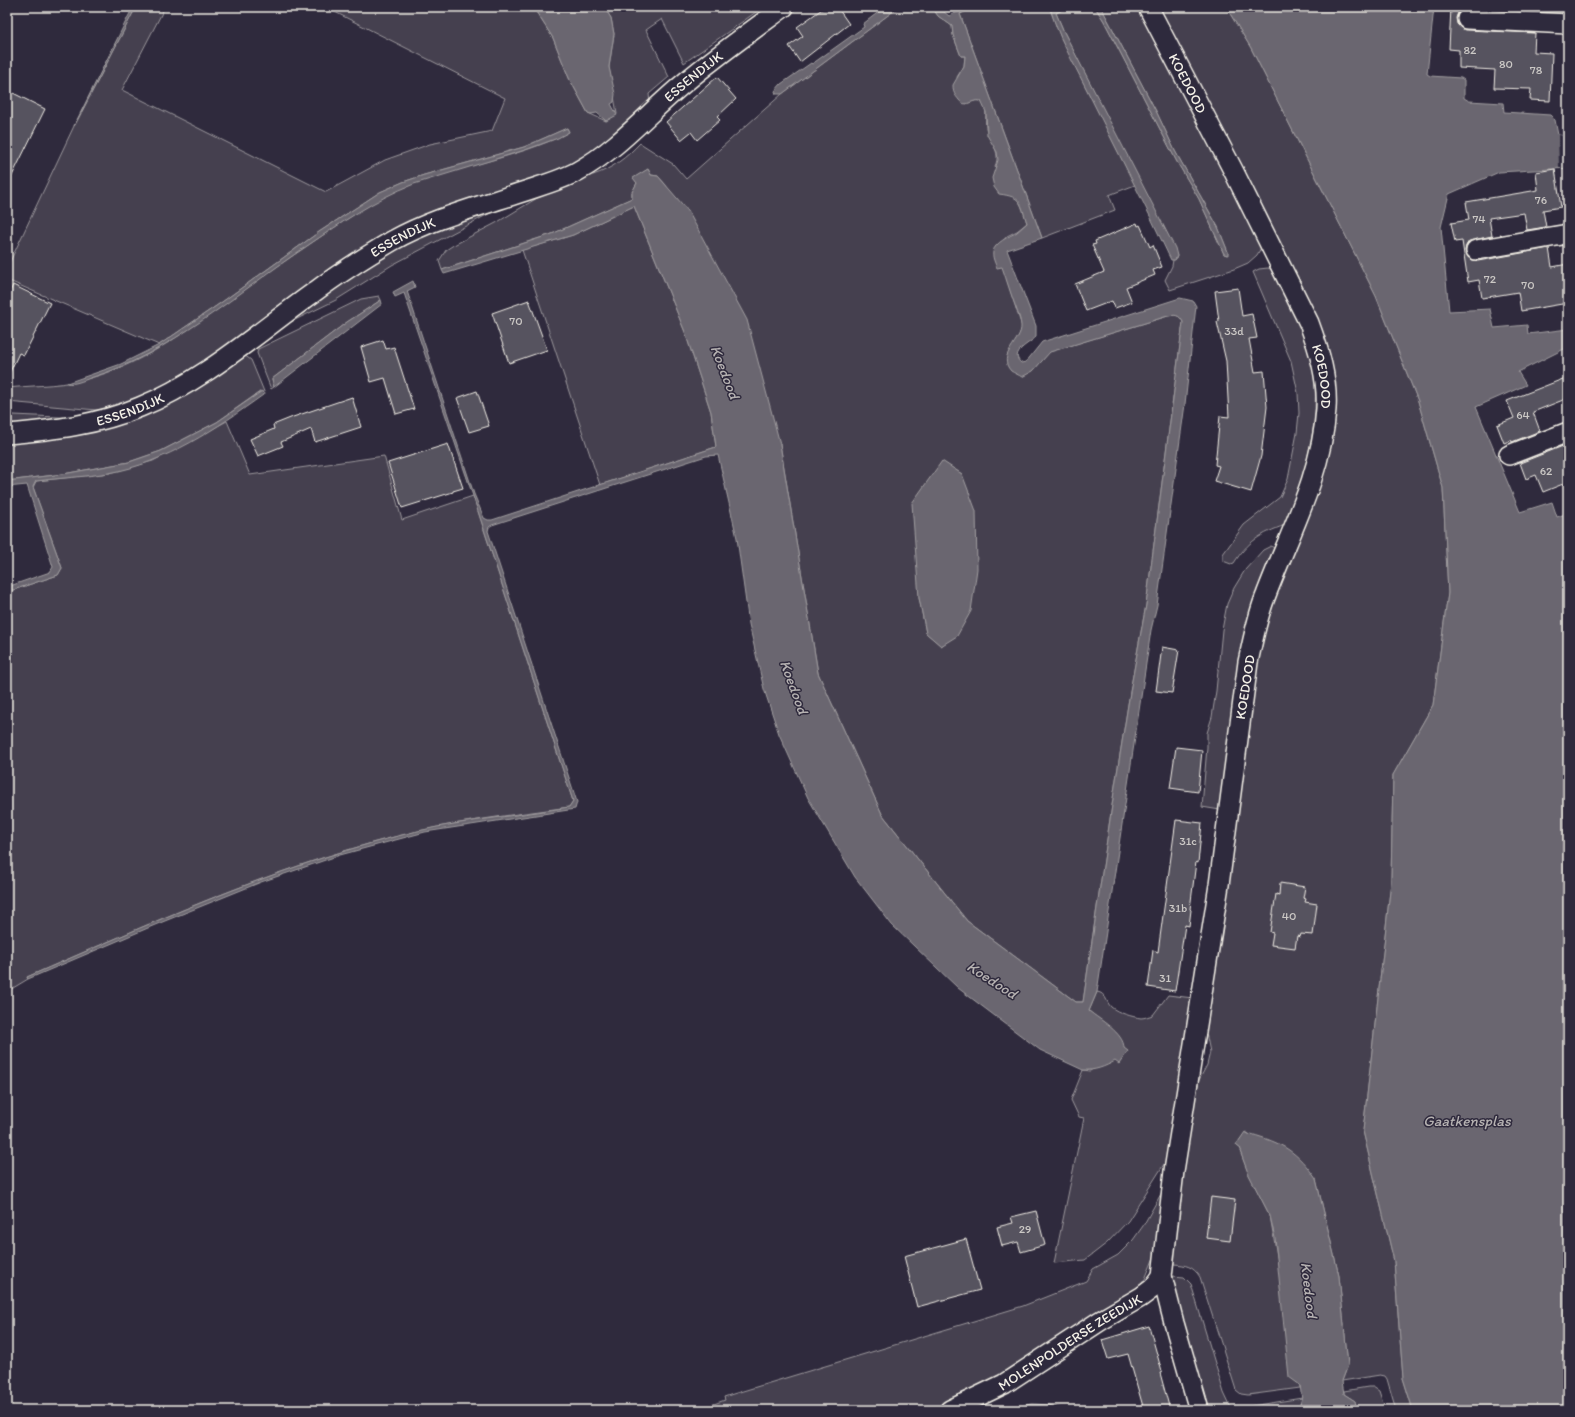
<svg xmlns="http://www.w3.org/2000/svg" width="1575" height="1417" font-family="Itim,sans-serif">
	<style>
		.green { fill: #454050; stroke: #9c989c; fill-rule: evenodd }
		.water { fill: #6a6670; stroke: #a19ea0 }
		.pier { fill: #2f2a3d }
		.building { fill: #56525f; stroke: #f4f1e8 }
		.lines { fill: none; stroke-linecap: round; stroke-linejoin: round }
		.street-casing { stroke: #f4f1e8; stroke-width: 22 }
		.street { stroke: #2f2a3d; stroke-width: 19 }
		.labels { text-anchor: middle; stroke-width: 3; stroke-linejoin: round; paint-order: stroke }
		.number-label { font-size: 12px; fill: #ccc9c6 }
		.street-label { font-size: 14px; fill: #f4f1e8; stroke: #2f2a3d }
		.water-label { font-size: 15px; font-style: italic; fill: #b6b2b2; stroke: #2f2a3d }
	</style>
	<rect width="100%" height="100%" fill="#2f2a3d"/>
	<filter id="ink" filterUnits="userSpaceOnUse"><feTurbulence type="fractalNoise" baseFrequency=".025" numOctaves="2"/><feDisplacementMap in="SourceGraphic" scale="8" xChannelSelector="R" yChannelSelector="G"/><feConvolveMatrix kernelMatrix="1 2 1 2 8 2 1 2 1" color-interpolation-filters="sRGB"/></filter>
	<g filter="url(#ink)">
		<g class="green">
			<path d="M 136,7 L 165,7 L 122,90 L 326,192 L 385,160 L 430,144 L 492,131 L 505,98 L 325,7 L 533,7 L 553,38 L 569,78 L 588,113 L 606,121 L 617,114 L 609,67 L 614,34 L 611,18 L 604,7 L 763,7 L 684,63 L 662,19 L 646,30 L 669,77 L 649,94 L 650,104 L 607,142 L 563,170 L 475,199 L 186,376 L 108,411 L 7,402 L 7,388 C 36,385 67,386 94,377 C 139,364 179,337 217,309 C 253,283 289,258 326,233 C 348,219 369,203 393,192 C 448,166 514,161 569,132 L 567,128 L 524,147 L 424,175 L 403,182 L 380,192 L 319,232 L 222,302 L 159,345 L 7,280 L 7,268 L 74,126 Z"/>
			<path d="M 899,7 L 932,7 L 938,16 L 952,26 L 953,35 L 961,56 L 965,56 L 964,66 L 957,77 L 966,104 L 977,100 C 990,104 984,118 986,128 C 989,141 1002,152 995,166 L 1010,195 C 1022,199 1023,212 1027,223 L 1017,231 L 1007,236 L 1003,241 L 996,246 L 1022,327 C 1019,338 1012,346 1007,356 L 1033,371 L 1049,352 L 1168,316 C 1175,315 1179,314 1183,322 L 1146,605 L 1131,686 L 1114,792 L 1083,1002 L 1076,1002 L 967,921 L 882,814 L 818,673 L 780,444 L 666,185 L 658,176 L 651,175 L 648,169 L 634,178 L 637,183 L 632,192 L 632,198 L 552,234 L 442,270 L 439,261 L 446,250 L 452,246 L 496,223 L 552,189 L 590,174 L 593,175 C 612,169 627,157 640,143 L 673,164 L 686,179 L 782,94 ZM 942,462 L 962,474 L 942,646 L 926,633 L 919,598 Z"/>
			<path d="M 974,7 L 1049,7 L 1061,38 L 1135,185 L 1109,195 L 1115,210 L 1042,238 L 960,14 Z"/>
			<path d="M 1068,7 L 1095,7 L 1104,21 L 1177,162 L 1199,199 L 1224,254 L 1227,255 L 1228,252 L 1218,227 L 1175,151 L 1157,113 L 1101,7 L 1138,7 L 1215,151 L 1262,246 L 1257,255 L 1248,263 L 1234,269 L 1170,290 L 1165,280 L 1172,266 L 1173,260 L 1176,259 L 1177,256 L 1064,32 L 1056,13 Z"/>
			<path d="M 1155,7 L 1226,7 L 1251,48 L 1376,296 L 1418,401 L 1443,488 L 1448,593 L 1433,705 L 1393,775 L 1391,882 L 1363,1131 L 1394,1261 L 1403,1378 L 1413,1410 L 1396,1410 L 1387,1379 L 1385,1376 L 1380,1375 L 1342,1381 L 1348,1365 L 1339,1276 L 1316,1179 L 1246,1132 L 1236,1145 L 1241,1149 L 1240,1151 L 1248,1172 L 1270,1216 L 1300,1388 L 1248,1395 L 1241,1394 L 1236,1390 L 1200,1277 C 1193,1266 1186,1265 1174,1264 L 1173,1256 L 1182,1169 L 1197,1084 L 1207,1065 L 1210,1052 L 1205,1028 L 1261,637 L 1334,399 L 1249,180 Z"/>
			<path d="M 634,206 L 685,332 L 711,412 L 716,447 L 600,485 L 522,250 L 573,235 Z"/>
			<path d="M 498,209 L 392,265 L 336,300 L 264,335 L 302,308 L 413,238 Z"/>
			<path d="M 1268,268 L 1273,270 C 1284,292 1296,314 1305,336 C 1328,401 1309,464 1285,525 C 1261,534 1248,541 1234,563 L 1231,564 L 1223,561 L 1223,554 L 1244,525 L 1280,497 L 1288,479 L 1297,433 L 1299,413 L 1298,393 L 1291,361 L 1253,272 L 1259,269 Z"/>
			<path d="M 379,296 L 381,300 L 347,322 L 272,379 L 274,387 L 271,389 L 257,353 L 258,349 L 361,299 Z"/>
			<path d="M 244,355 L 251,360 L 265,394 L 263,395 L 261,391 L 217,422 L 161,451 L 129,462 L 63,474 L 7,481 L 7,441 L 51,437 Z"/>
			<path d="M 7,415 L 14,415 L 79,418 L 7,427 Z"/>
			<path d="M 227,421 L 250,475 L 384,456 L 402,520 L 473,496 L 573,801 L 569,807 C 511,815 451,822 394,837 C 267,870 147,925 27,977 L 28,979 L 8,991 L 7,989 L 7,592 L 58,575 L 62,568 L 33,487 L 36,481 L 110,473 L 153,461 Z"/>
			<path d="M 1271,546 L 1274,548 L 1274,551 L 1258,592 L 1220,810 L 1202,807 L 1207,747 L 1207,733 L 1212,717 L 1216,691 L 1222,630 L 1227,604 L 1234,588 L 1245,570 L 1263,550 Z"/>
			<path d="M 1097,992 C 1106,993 1106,1002 1111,1007 C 1118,1013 1133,1017 1141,1018 C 1145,1018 1149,1016 1153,1015 L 1168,995 L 1193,998 L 1166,1161 L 1128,1221 L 1107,1243 L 1085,1260 L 1054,1263 L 1084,1118 L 1079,1117 L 1071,1100 L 1083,1070 L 1090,1071 L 1124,1048 L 1102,1022 L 1089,1011 Z"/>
			<path d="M 1162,1192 L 1155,1255 L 1145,1279 L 1138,1288 L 1062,1341 L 939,1410 L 697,1410 L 725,1400 L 724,1397 L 733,1394 L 1023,1306 L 1086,1281 L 1093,1269 L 1118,1255 L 1133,1240 L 1143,1226 Z"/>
			<path d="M 1173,1276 L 1184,1277 L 1191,1284 L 1224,1393 L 1232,1410 L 1207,1410 L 1175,1291 Z"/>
			<path d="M 1368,1387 L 1373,1387 L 1379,1391 L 1385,1410 L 1357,1410 L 1355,1401 L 1344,1394 L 1344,1391 Z"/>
			<path d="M 1302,1398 L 1298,1410 L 1249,1410 L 1252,1406 Z"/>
		</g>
		<g class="water">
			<path d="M 133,7 L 136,7 L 75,125 L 74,126 Z"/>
			<path d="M 533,7 L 604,7 L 611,18 L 614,34 L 609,67 L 615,94 L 614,102 L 611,104 L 617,115 L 606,121 L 597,113 L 591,114 L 588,113 L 569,78 L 553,38 Z"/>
			<path d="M 885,7 L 899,7 L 782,94 L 776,94 L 775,91 L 781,84 L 811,63 L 812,64 L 864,27 L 863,24 Z"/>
			<path d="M 932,7 L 938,7 L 949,16 L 967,7 L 974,7 L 960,14 L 1042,238 L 1007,250 L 1036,326 L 1036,337 C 1029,344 1009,352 1021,363 L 1026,362 L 1042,342 L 1180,298 L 1193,301 L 1196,306 L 1185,404 L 1157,605 L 1151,630 L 1097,992 L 1089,1011 C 1100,1020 1124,1033 1124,1048 L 1128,1051 L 1119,1064 L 1115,1061 C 1105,1067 1094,1071 1083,1070 L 1040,1050 L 958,988 L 892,925 L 855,877 L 808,798 L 779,734 L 764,689 L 749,624 L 737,538 L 718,455 L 706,456 L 492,525 L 489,527 L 488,531 L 577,802 L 575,809 L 425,832 L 340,855 L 261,882 L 155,925 L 28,979 L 27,977 C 147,925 267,870 394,837 C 451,821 511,817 569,807 L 573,801 L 473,496 L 404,293 L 395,297 L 393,292 L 413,281 L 415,287 L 407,291 L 474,494 L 484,518 L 488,520 L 492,520 L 716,447 L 711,412 L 685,332 L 634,206 L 573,235 L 444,274 L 442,270 L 552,234 L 632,198 L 632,192 L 637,183 L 633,178 L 648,169 L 651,175 L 658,176 L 688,211 L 747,320 L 780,444 L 818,673 L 882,814 L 967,921 L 1076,1002 L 1083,1002 L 1114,792 L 1131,686 L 1146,605 L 1183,322 C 1179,314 1175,315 1168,316 L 1050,352 L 1033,371 L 1022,377 C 1019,375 1014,373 1011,371 C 996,355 1022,341 1021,326 C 1021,320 1018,314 1016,308 C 1011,295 1007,281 1002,267 L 997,268 C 995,263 992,257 993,252 C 994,243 1010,236 1017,232 C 1020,229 1024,226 1027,223 C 1020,203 1023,197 999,194 L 994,187 L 992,178 L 998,160 L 997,152 L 987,135 L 986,112 L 981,101 C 970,99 966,109 959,100 C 955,95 953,93 953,85 L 964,66 L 965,56 L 961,56 L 953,35 L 952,26 L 938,16 Z"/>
			<path d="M 1050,7 L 1068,7 L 1056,13 L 1064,32 L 1175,248 L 1177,256 L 1175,260 L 1171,260 C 1144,202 1114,145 1086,88 C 1073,62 1057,35 1050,7 Z"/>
			<path d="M 1095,7 L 1101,7 L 1157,113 L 1175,151 L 1218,227 L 1228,252 L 1228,255 L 1224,254 L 1199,199 L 1177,162 L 1104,21 Z"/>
			<path d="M 1226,7 L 1434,7 L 1427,74 L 1430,76 L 1461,78 L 1464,80 L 1464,98 L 1469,101 L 1503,103 L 1504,112 L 1550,115 L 1555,120 L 1558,135 L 1568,136 L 1568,168 L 1499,172 L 1449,194 L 1441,227 L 1449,311 L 1490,309 L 1494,328 L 1527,325 L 1528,334 L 1568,329 L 1568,347 L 1518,372 L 1526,385 L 1476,407 L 1520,512 L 1552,502 L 1557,517 L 1568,513 L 1568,1410 L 1413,1410 L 1403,1378 L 1394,1261 L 1363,1131 L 1391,882 L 1393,775 L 1433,705 L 1448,593 L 1443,488 L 1418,401 L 1376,296 L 1251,48 Z"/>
			<path d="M 567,128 L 569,132 L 558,138 L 525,150 L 414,184 C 375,199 341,223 307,246 C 238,292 170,354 90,378 C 83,381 73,385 67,383 L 121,364 L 159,345 L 222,302 L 319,232 L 380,192 L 403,182 L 424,175 L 524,147 Z"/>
			<path d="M 381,300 L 382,304 L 274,387 L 272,379 L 347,322 Z"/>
			<path d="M 262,391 L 263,395 C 217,428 166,463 109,473 C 85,477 60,478 36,481 L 33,487 L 62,568 L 58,575 L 7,592 L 7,587 L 50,572 L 53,567 L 27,485 L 7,487 L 7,481 L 63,474 L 129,462 L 161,451 L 217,422 Z"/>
			<path d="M 942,461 L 962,474 L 976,511 L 977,569 L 971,611 L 957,636 L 941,646 L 926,633 L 919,598 L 912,503 Z"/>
			<path d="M 1245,1132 L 1250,1135 L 1251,1134 C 1282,1143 1297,1151 1316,1179 L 1339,1276 L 1348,1365 L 1342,1381 L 1344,1394 L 1355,1401 L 1357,1410 L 1298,1410 L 1302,1400 L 1300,1385 L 1289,1377 L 1275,1238 L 1270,1216 L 1248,1173 L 1240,1151 L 1241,1149 L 1236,1145 Z"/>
			<path d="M 1033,1404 L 1049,1405 L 1066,1410 L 1008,1410 L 1025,1405 Z"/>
		</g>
		<path class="pier" d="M 1558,135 L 1568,136 L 1568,168 L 1559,168 Z"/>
		<g class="building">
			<path d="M 825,7 L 837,7 L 849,24 L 800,62 L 789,46 L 803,36 L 797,27 Z"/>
			<path d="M 1451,7 L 1481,7 L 1481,9 L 1462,9 L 1458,13 L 1456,18 L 1457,24 L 1461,28 L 1466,30 L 1535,33 L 1534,52 L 1552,53 L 1550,101 L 1530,100 L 1531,89 L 1494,88 L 1495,70 L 1459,68 L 1459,50 L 1449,49 Z"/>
			<path d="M 717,77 L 736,99 L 717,117 L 720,120 L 697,140 L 691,132 L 681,140 L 666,122 Z"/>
			<path d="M 7,90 L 45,109 L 7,186 Z"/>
			<path d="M 1555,169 L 1561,207 L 1543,210 L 1546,227 L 1527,230 L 1524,213 L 1489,218 L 1492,236 L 1469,241 L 1466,246 L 1465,251 L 1468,257 L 1473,260 L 1478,261 L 1549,248 L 1552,267 L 1568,264 L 1568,303 L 1521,311 L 1518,292 L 1482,298 L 1479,280 L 1468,282 L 1462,241 L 1455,242 L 1451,223 L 1469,220 L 1466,202 L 1538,190 L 1536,172 Z"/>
			<path d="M 1137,223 L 1138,226 L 1140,225 L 1150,247 L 1153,245 L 1162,267 L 1153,270 L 1155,275 L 1126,287 L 1132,302 L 1115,308 L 1112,301 L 1086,311 L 1075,284 L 1104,272 L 1092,245 L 1096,244 L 1095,241 Z"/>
			<path d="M 13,285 L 50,303 L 24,355 L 19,353 L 7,378 L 7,298 Z"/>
			<path d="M 1238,288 L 1242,316 L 1252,314 L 1257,338 L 1249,339 L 1255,372 L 1264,371 L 1267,407 L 1261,456 L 1251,492 L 1214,481 L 1219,466 L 1215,465 L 1220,416 L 1229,417 L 1226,361 L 1217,322 L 1219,321 L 1215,291 Z"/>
			<path d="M 529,300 L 547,350 L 509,363 L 492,313 Z"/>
			<path d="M 383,340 L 386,349 L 394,347 L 414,409 L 396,414 L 385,378 L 371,382 L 361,347 Z"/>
			<path d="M 1568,377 L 1568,398 L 1533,412 L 1540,431 L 1512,442 L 1511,440 L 1504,443 L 1497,425 L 1514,418 L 1507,401 Z"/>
			<path d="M 477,391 L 489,426 L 469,432 L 457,398 Z"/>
			<path d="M 352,397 L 361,427 L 315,442 L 311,429 L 281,442 L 283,446 L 258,456 L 250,439 L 274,429 L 273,425 L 293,417 Z"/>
			<path d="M 448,444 L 463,488 L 453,491 L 453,492 L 402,508 L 388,463 Z"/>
			<path d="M 1568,444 L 1568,482 L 1543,492 L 1536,475 L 1526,479 L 1520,463 Z"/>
			<path d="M 1162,647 L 1179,650 L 1172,693 L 1156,691 Z"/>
			<path d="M 1176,747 L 1202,750 L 1198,792 L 1170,788 Z"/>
			<path d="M 1176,820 L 1202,823 L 1198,863 L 1196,862 L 1190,909 L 1191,910 L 1189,926 L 1185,925 L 1175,991 L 1148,987 L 1153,950 L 1158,952 Z"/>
			<path d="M 1280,883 L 1305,887 L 1303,898 L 1306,899 L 1305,902 L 1317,904 L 1313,935 L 1301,934 L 1300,937 L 1297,936 L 1295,948 L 1271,945 L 1273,933 L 1270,932 L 1276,894 L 1279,895 Z"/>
			<path d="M 1211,1197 L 1235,1200 L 1230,1241 L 1206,1238 Z"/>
			<path d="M 1036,1211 L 1045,1245 L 1021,1252 L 1018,1242 L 1002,1246 L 997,1227 L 1013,1223 L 1011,1217 Z"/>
			<path d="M 966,1239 L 980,1290 L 917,1307 L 904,1256 Z"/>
			<path d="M 1149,1326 L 1162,1372 L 1160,1373 L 1170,1410 L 1144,1410 L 1128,1354 L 1108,1359 L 1102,1340 Z"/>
		</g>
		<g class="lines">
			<g class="street-casing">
				<g id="street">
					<path id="s1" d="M 1148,7 L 1233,170 L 1309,323 C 1319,350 1328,379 1326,409 C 1322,475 1289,534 1266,595 C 1257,617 1253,640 1248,662 L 1219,885 L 1174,1171 L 1162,1276 L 1174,1323 L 1199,1410"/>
					<path d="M 1467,19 L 1568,24"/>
					<path d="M 1476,250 L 1568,234"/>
					<path id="s2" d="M 7,434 C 53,430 97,425 140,407 C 204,381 257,333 313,293 C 338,274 365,257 392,241 C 431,219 477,207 519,193 C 539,186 560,181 578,171 C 618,149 648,113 683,84 C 715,57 750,32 784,7"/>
					<path d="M 1509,455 L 1568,432"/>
					<path id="s3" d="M 950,1410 L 1004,1384 L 1100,1321 L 1141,1297 L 1153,1288 L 1162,1276"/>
				</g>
			</g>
			<use href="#street" class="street"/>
		</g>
	</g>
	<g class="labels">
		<g class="number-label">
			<text x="1470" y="54">82</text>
			<text x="1506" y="68">80</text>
			<text x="1536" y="74">78</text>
			<text x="1541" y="204">76</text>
			<text x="1479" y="223">74</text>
			<text x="1490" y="283">72</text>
			<text x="1528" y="289">70</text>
			<text x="516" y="325">70</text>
			<text x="1234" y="335">33d</text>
			<text x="1523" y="419">64</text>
			<text x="1546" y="475">62</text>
			<text x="1188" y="845">31c</text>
			<text x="1178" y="912">31b</text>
			<text x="1289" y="920">40</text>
			<text x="1165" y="982">31</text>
			<text x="1025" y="1233">29</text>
		</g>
		<g class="street-label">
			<text dy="5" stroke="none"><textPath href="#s2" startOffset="787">ESSENDIJK</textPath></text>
			<text dy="5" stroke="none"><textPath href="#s1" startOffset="86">KOEDOOD</textPath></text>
			<text dy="5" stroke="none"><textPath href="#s2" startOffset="450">ESSENDIJK</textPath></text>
			<text dy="5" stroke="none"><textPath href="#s1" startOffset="410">KOEDOOD</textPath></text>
			<text dy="5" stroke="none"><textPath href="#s2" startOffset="126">ESSENDIJK</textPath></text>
			<text transform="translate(1245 687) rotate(-81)" y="5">KOEDOOD</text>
			<text dy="5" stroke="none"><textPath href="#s3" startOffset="138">MOLENPOLDERSE ZEEDIJK</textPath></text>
		</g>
		<g class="water-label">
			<text transform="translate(725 372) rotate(69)" y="5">Koedood</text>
			<text transform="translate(794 687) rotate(70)" y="5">Koedood</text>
			<text transform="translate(992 980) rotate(33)" y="5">Koedood</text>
			<text x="1467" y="1126">Gaatkensplas</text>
			<text transform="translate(1309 1290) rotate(83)" y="5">Koedood</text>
		</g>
	</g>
	<rect width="1575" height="1417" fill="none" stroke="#2f2a3d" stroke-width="24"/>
	<rect x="12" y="12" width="1551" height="1393" fill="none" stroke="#f4f1e8" stroke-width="1.5" filter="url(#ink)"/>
</svg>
